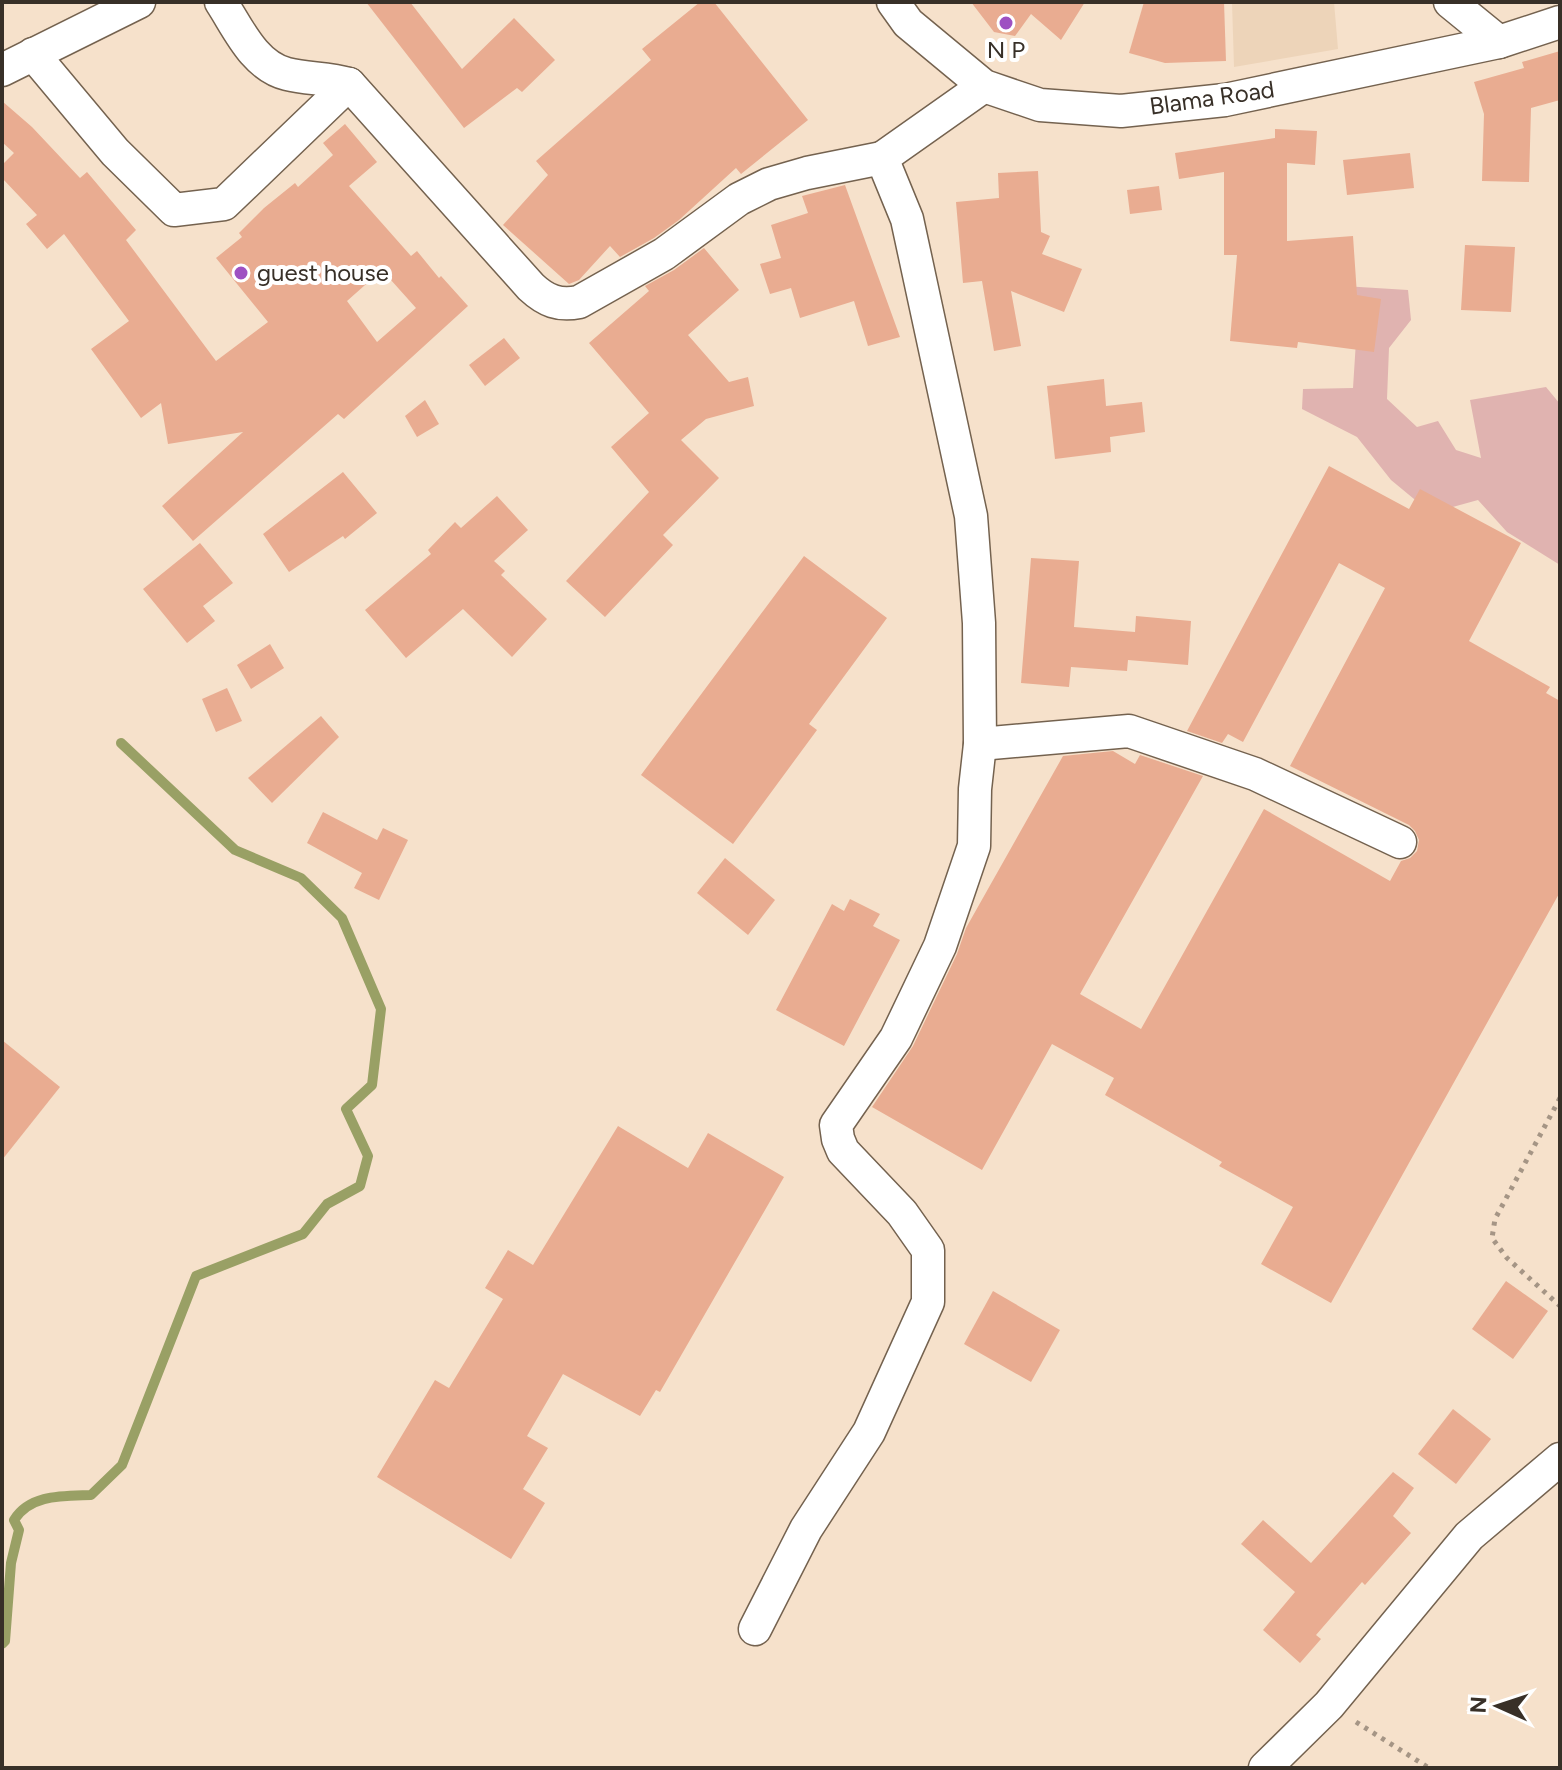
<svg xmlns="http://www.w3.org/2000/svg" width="1562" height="1770" font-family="Figtree,sans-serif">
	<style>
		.built { fill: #edd4b9 }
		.green { fill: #e0b3b0 }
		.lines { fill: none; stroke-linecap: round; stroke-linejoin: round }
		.stream { stroke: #99a065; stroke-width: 10 }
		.building { fill: #e9ac91; fill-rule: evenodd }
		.minor-casing { stroke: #74624f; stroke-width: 35 }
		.path { stroke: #a59585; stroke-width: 5; stroke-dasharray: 4 6; stroke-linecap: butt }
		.minor { stroke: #fff; stroke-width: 32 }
		.poi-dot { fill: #9e50c2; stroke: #fff; stroke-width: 3 }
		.labels { text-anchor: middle; stroke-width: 8; stroke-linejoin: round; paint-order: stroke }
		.poi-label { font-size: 24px; fill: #383028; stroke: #fff }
		.street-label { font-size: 24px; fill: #383028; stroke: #fff }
	</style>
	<rect width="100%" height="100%" fill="#f6e1cb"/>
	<path class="built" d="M 1232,2 L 1334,2 L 1338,49 L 1234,67 Z"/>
	<path class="green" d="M 1327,285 L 1408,290 L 1411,320 L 1389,348 L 1387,399 L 1417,427 L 1438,421 L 1456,450 L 1481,458 L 1470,400 L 1546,387 L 1560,404 L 1560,565 L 1507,532 L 1478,500 L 1431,513 L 1391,480 L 1357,437 L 1302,409 L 1303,389 L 1353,388 L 1356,341 Z"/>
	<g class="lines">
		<path class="stream" d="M 2,1644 L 5,1641 L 11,1563 L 19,1530 L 14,1520 C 30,1494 63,1496 91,1495 L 122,1465 L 196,1276 L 303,1234 L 327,1204 L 360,1186 L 368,1156 L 346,1109 L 372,1085 L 381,1009 L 342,918 L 301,878 L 235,850 L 121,743"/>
	</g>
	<g class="building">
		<path d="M 366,2 L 410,2 L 462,69 L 514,18 L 555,60 L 522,92 L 517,88 L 464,128 Z"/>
		<path d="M 700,2 L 714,2 L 808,120 L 741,174 L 736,168 L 679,220 L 654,238 L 620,257 L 610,246 L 579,280 L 569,284 L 503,225 L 548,175 L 536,161 L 651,60 L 642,49 Z"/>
		<path d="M 971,2 L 1085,2 L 1061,40 L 1031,14 L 1015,36 L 994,32 Z"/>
		<path d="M 1144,2 L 1224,2 L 1226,61 L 1165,63 L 1129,53 Z"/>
		<path d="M 1560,51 L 1560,100 L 1531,108 L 1529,182 L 1482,181 L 1484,114 L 1474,82 L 1524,68 L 1522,62 Z"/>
		<path d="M 2,101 L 32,127 L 80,178 L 87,172 L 136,230 L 126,240 L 216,361 L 268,322 L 216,258 L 242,237 L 239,233 L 264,208 L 295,183 L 298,187 L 333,155 L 323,143 L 345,124 L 377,162 L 349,186 L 411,256 L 417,251 L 439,278 L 441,276 L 468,306 L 344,419 L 338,414 L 193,541 L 162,506 L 243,432 L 168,444 L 161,403 L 141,418 L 91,349 L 129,321 L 64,234 L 47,249 L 26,224 L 37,215 L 2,178 L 2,165 L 14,153 L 2,142 ZM 382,270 L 416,308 L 377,342 L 347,301 Z"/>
		<path d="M 1275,129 L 1317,131 L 1315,165 L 1287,163 L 1287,241 L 1353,236 L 1357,295 L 1381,299 L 1374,352 L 1298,342 L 1297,348 L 1230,341 L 1237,255 L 1224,255 L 1224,172 L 1179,179 L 1175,153 L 1275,138 Z"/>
		<path d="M 1410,153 L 1414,188 L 1347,195 L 1343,160 Z"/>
		<path d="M 1038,171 L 1041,232 L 1050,236 L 1042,254 L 1082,269 L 1064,312 L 1011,291 L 1021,346 L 994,351 L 982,281 L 963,283 L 956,202 L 999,198 L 998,173 Z"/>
		<path d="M 845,185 L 900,337 L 868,346 L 854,301 L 800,318 L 791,288 L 770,294 L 760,264 L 781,258 L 771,225 L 808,213 L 802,196 Z"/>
		<path d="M 1159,186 L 1162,210 L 1130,214 L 1127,190 Z"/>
		<path d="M 1465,245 L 1515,247 L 1511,312 L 1461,310 Z"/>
		<path d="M 704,248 L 739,290 L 688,335 L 729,382 L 748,377 L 754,406 L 706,419 L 681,440 L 719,478 L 663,535 L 673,545 L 605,617 L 566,581 L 649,492 L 611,447 L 649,413 L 589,343 L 649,291 L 645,286 L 674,270 Z"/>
		<path d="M 504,338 L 520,358 L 485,386 L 469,365 Z"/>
		<path d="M 1104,379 L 1106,406 L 1142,402 L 1145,432 L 1110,437 L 1111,452 L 1055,459 L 1047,386 Z"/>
		<path d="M 425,400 L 439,424 L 417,437 L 405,416 Z"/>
		<path d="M 1329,466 L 1409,509 L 1420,489 L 1521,543 L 1469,641 L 1550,687 L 1546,693 L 1560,701 L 1560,892 L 1331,1303 L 1261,1264 L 1293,1207 L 1219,1166 L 1222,1162 L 1105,1095 L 1114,1078 L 1052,1044 L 982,1170 L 872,1107 L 913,1046 L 957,954 L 966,928 L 1063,756 L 1113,751 L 1135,764 L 1140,755 L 1203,776 L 1080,994 L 1141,1029 L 1264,809 L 1390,881 L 1401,861 L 1410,858 L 1417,851 L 1419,840 L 1415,831 L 1409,825 L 1290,766 L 1385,588 L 1339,563 L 1243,742 L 1228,734 L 1222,743 L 1187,731 Z"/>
		<path d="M 343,472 L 377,513 L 345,539 L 343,536 L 289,572 L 263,534 Z"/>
		<path d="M 497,496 L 528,530 L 494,561 L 505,571 L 501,575 L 547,619 L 512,657 L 463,609 L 406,658 L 365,610 L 431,554 L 428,550 L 455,522 L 461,528 Z"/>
		<path d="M 200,543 L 233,583 L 203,606 L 215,621 L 187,643 L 143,589 Z"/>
		<path d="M 804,556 L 887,618 L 809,724 L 817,730 L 733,844 L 641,775 Z"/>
		<path d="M 1031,558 L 1079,561 L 1074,627 L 1135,632 L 1136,616 L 1191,621 L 1188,665 L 1128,660 L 1127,671 L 1071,667 L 1069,687 L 1021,683 Z"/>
		<path d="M 270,644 L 284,668 L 251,689 L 237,665 Z"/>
		<path d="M 227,688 L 242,721 L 216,732 L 202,699 Z"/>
		<path d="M 321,716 L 339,737 L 272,803 L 248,778 Z"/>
		<path d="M 323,812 L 377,840 L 383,828 L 408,840 L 379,900 L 354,888 L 362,873 L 307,843 Z"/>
		<path d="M 725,858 L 775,900 L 748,935 L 697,893 Z"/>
		<path d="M 850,899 L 880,914 L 873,926 L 900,940 L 844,1046 L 776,1010 L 832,904 L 844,911 Z"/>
		<path d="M 2,1040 L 60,1087 L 2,1160 Z"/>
		<path d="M 618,1126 L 688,1168 L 708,1133 L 784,1177 L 660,1392 L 656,1390 L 640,1416 L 563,1374 L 527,1436 L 548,1448 L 523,1489 L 545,1503 L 511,1559 L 377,1477 L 435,1380 L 449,1388 L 503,1299 L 485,1288 L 508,1250 L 533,1265 Z"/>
		<path d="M 1506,1281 L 1548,1311 L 1513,1359 L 1472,1329 Z"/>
		<path d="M 993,1291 L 1060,1330 L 1031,1382 L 964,1344 Z"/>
		<path d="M 1453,1409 L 1491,1439 L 1456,1484 L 1418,1454 Z"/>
		<path d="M 1393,1472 L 1414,1488 L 1393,1516 L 1411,1533 L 1365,1585 L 1362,1582 L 1316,1635 L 1321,1639 L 1300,1663 L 1263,1630 L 1295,1592 L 1241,1544 L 1263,1520 L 1311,1563 Z"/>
	</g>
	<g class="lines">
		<g class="minor-casing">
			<g id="minor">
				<path d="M 221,2 C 238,28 254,66 287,74 C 307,79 328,78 349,84 L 531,287 C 546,301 559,306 579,302 L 664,254 L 739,199 L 769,184 L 807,173 L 882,158"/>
				<path d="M 893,2 L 908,23 L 984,86 L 1040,105 L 1121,111 L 1225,100 L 1499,42 L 1560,22"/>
				<path d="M 1450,2 L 1499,42"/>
				<path d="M 33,54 L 115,152 L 174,210 L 224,204 L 349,84"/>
				<path d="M 2,70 L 139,2"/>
				<path d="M 980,744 L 1129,731 L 1255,774 L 1400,842"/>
				<path d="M 755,1629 L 806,1529 L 869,1432 L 928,1302 L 928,1250 L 902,1213 L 843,1151 L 838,1139 L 836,1125 L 896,1038 L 940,946 L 974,846 L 975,789 L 980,744 L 979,623 L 971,516 L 907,219 L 882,158 L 984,86"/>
				<path d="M 1265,1768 L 1329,1705 L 1469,1536 L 1560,1459"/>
			</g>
		</g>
		<g class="path">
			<path d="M 1560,1098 L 1495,1219 L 1492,1238 L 1507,1258 L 1560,1306"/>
			<path d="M 1356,1722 L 1429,1768"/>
		</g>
		<use href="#minor" class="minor"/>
	</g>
	<g class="poi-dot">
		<circle cx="1006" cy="23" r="8"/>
		<circle cx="241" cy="273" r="8"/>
	</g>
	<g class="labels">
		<g class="poi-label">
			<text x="1006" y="58">N P</text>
			<text x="257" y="281" text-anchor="start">guest house</text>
		</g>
		<g class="street-label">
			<text transform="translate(1212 98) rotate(-8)" y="8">Blama Road</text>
		</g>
	</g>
	<rect width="1562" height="1770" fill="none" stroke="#383028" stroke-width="8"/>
	<g transform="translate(1498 1706) rotate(273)" stroke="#ffffff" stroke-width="6" paint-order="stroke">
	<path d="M0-6L14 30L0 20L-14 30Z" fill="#383028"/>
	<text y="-12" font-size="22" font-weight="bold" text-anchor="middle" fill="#383028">N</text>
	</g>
</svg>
